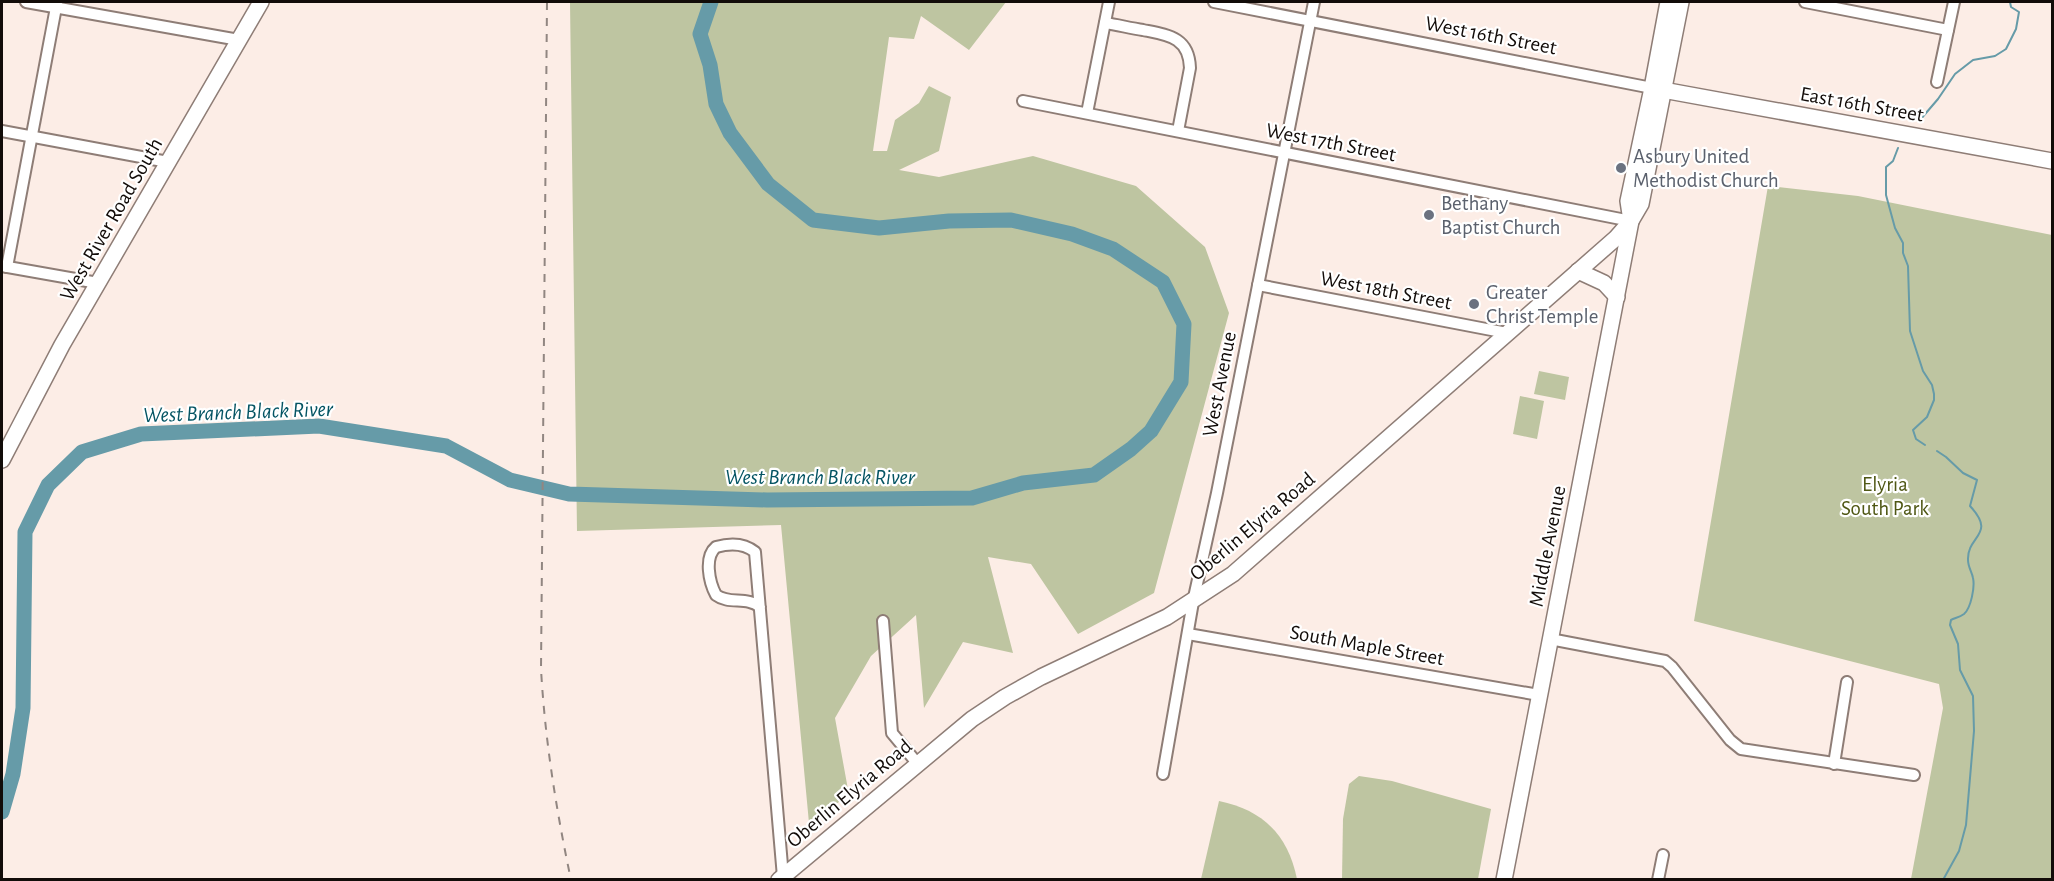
<svg xmlns="http://www.w3.org/2000/svg" width="2054" height="881" font-family="'Alegreya Sans',sans-serif">
	<style>
		.green { fill: #bec5a1 }
		.lines { fill: none; stroke-linecap: round; stroke-linejoin: round }
		.stream { stroke: #669ba8; stroke-width: 2 }
		.river { stroke: #669ba8; stroke-width: 15 }
		.street-casing { stroke: #8e7d76; stroke-width: 14 }
		.secondary-casing { stroke: #8e7d76; stroke-width: 18 }
		.street { stroke: #fff; stroke-width: 10 }
		.secondary { stroke: #fff; stroke-width: 15 }
		.rail { stroke: #918681; stroke-width: 2; stroke-dasharray: 8 8; stroke-linecap: butt }
		.worship-dot { fill: #6b7280; stroke: #fff; stroke-width: 2 }
		.labels { text-anchor: middle; stroke-width: 4.5; stroke-linejoin: round; paint-order: stroke }
		.street-label { font-size: 21px; fill: #120c09; stroke: #fff }
		.worship-label { font-size: 21px; fill: #5b616d; stroke: #fff; text-anchor: start }
		.park-label { font-size: 21px; fill: #4f5714; stroke: #fff }
		.water-label { font-size: 22px; font-style: italic; fill: #045463; stroke: #fff }
	</style>
	<rect width="100%" height="100%" fill="#fcede6"/>
	<g class="green">
		<path d="M 570,2 L 1006,2 L 969,50 L 921,16 L 914,39 L 889,37 L 873,151 L 887,151 L 895,120 L 919,103 L 929,86 L 951,97 L 939,151 L 899,170 L 939,177 L 1033,156 L 1136,186 L 1205,247 L 1229,313 L 1154,593 L 1078,634 L 1031,564 L 988,557 L 1013,653 L 963,642 L 924,708 L 916,615 L 871,656 L 835,718 L 849,795 L 809,823 L 781,525 L 577,531 Z"/>
		<path d="M 1768,186 L 1858,196 L 2052,235 L 2052,879 L 1911,879 L 1943,708 L 1939,684 L 1694,621 Z"/>
		<path d="M 1539,371 L 1569,377 L 1565,400 L 1534,394 Z"/>
		<path d="M 1520,396 L 1544,401 L 1537,439 L 1513,434 Z"/>
		<path d="M 1359,776 L 1392,781 L 1491,809 L 1478,879 L 1342,879 L 1343,819 L 1349,784 Z"/>
		<path d="M 1219,801 C 1263,810 1288,835 1297,879 L 1201,879 Z"/>
	</g>
	<g class="lines">
		<g class="stream">
			<path d="M 1920,120 L 1938,99 L 1955,74 L 1973,60 L 1995,56 L 2006,49 L 2016,29 L 2019,12 L 2011,7 L 2010,2"/>
			<path d="M 1898,148 L 1893,161 L 1886,167 L 1886,195 L 1895,228 L 1903,243 L 1903,253 L 1908,266 L 1910,331 L 1923,371 L 1932,385 L 1934,394 L 1934,400 L 1927,417 L 1913,430 L 1916,439 L 1925,445"/>
			<path d="M 1937,451 L 1946,457 L 1963,473 L 1977,480 L 1970,506 C 1997,535 1967,535 1968,560 C 1968,567 1972,572 1973,578 C 1975,587 1971,608 1964,614 C 1960,617 1955,618 1951,620 L 1950,625 L 1958,644 L 1960,670 L 1973,696 L 1974,731 L 1966,825 L 1959,851 L 1943,880"/>
		</g>
		<path class="river" d="M 2,812 L 13,774 L 23,708 L 25,532 L 48,485 L 82,452 L 141,434 L 319,426 L 446,446 L 510,480 L 569,494 L 767,500 L 972,498 L 1023,483 L 1094,475 L 1131,449 L 1151,431 L 1181,382 L 1184,324 L 1163,282 L 1113,249 L 1072,234 L 1011,220 L 949,221 L 879,228 L 813,220 L 768,184 L 730,133 L 716,104 L 710,65 L 700,34 L 711,2"/>
		<g class="street-casing">
			<g id="street">
				<path d="M 26,2 L 239,40"/>
				<path d="M 1214,2 L 1652,88"/>
				<path d="M 1805,2 L 1948,30"/>
				<path d="M 1105,23 C 1118,25 1130,28 1143,30 C 1168,35 1189,37 1190,68 L 1178,131"/>
				<path d="M 1937,82 L 1954,2"/>
				<path d="M 1023,101 L 1631,221"/>
				<path d="M 1087,113 L 1109,2"/>
				<path d="M 2,131 L 168,162"/>
				<path d="M 2,266 L 98,283"/>
				<path d="M 7,267 L 57,2"/>
				<path d="M 1258,285 L 1507,333"/>
				<path d="M 760,607 C 747,596 729,605 716,595 C 709,582 704,557 716,547 C 730,543 744,543 755,552 L 783,877"/>
				<path d="M 883,621 L 892,733 L 917,763"/>
				<path d="M 1188,634 L 1539,695"/>
				<path d="M 1550,639 L 1665,661 L 1672,667 L 1730,740 L 1741,749 L 1914,775"/>
				<path d="M 1834,764 L 1847,682"/>
				<path d="M 1163,774 L 1193,602 L 1217,493 L 1314,2"/>
				<path d="M 1658,880 L 1663,855"/>
			</g>
		</g>
		<g class="secondary-casing">
			<g id="secondary">
				<path d="M 1652,88 L 2052,161"/>
				<path d="M 1631,221 L 1628,201 L 1652,88 L 1668,2"/>
				<path d="M 1578,271 L 1604,283 L 1617,297"/>
				<path d="M 2,460 L 62,345 L 261,2"/>
				<path d="M 779,880 L 972,719 L 1005,697 L 1041,677 L 1167,617 L 1233,574 L 1616,238 L 1631,221"/>
				<path d="M 1504,880 L 1631,221 L 1641,204 L 1681,2"/>
			</g>
		</g>
		<use href="#street" class="street"/>
		<use href="#secondary" class="secondary"/>
		<path class="rail" d="M 547,2 L 541,669 C 545,740 556,809 571,880"/>
	</g>
	<g class="worship-dot">
		<circle cx="1621" cy="168" r="6"/>
		<circle cx="1429" cy="215" r="6"/>
		<circle cx="1474" cy="304" r="6"/>
	</g>
	<g class="labels">
		<g class="street-label">
			<text transform="translate(1491 35) rotate(11)" y="7">West 16th Street</text>
			<text transform="translate(1862 104) rotate(10)" y="7">East 16th Street</text>
			<text transform="translate(1331 142) rotate(11)" y="7">West 17th Street</text>
			<text transform="translate(111 219) rotate(-60)" y="7">West River Road South</text>
			<text transform="translate(1386 290) rotate(11)" y="7">West 18th Street</text>
			<text transform="translate(1219 384) rotate(-79)" y="7">West Avenue</text>
			<text transform="translate(1252 526) rotate(-40)" y="7">Oberlin Elyria Road</text>
			<text transform="translate(1547 546) rotate(-79)" y="7">Middle Avenue</text>
			<text transform="translate(1367 645) rotate(10)" y="7">South Maple Street</text>
			<text transform="translate(849 793) rotate(-40)" y="7">Oberlin Elyria Road</text>
		</g>
		<g class="worship-label">
			<text x="1633" y="163">Asbury United<tspan x="1633" dy="24">Methodist Church</tspan></text>
			<text x="1441" y="210">Bethany<tspan x="1441" dy="24">Baptist Church</tspan></text>
			<text x="1486" y="299">Greater<tspan x="1486" dy="24">Christ Temple</tspan></text>
		</g>
		<g class="park-label">
			<text x="1885" y="491">Elyria<tspan x="1885" dy="24">South Park</tspan></text>
		</g>
		<g class="water-label">
			<text transform="translate(238 411) rotate(-2)" y="8">West Branch Black River</text>
			<text x="820" y="484">West Branch Black River</text>
		</g>
	</g>
	<rect width="2054" height="881" fill="none" stroke="#120c09" stroke-width="6"/>
</svg>
